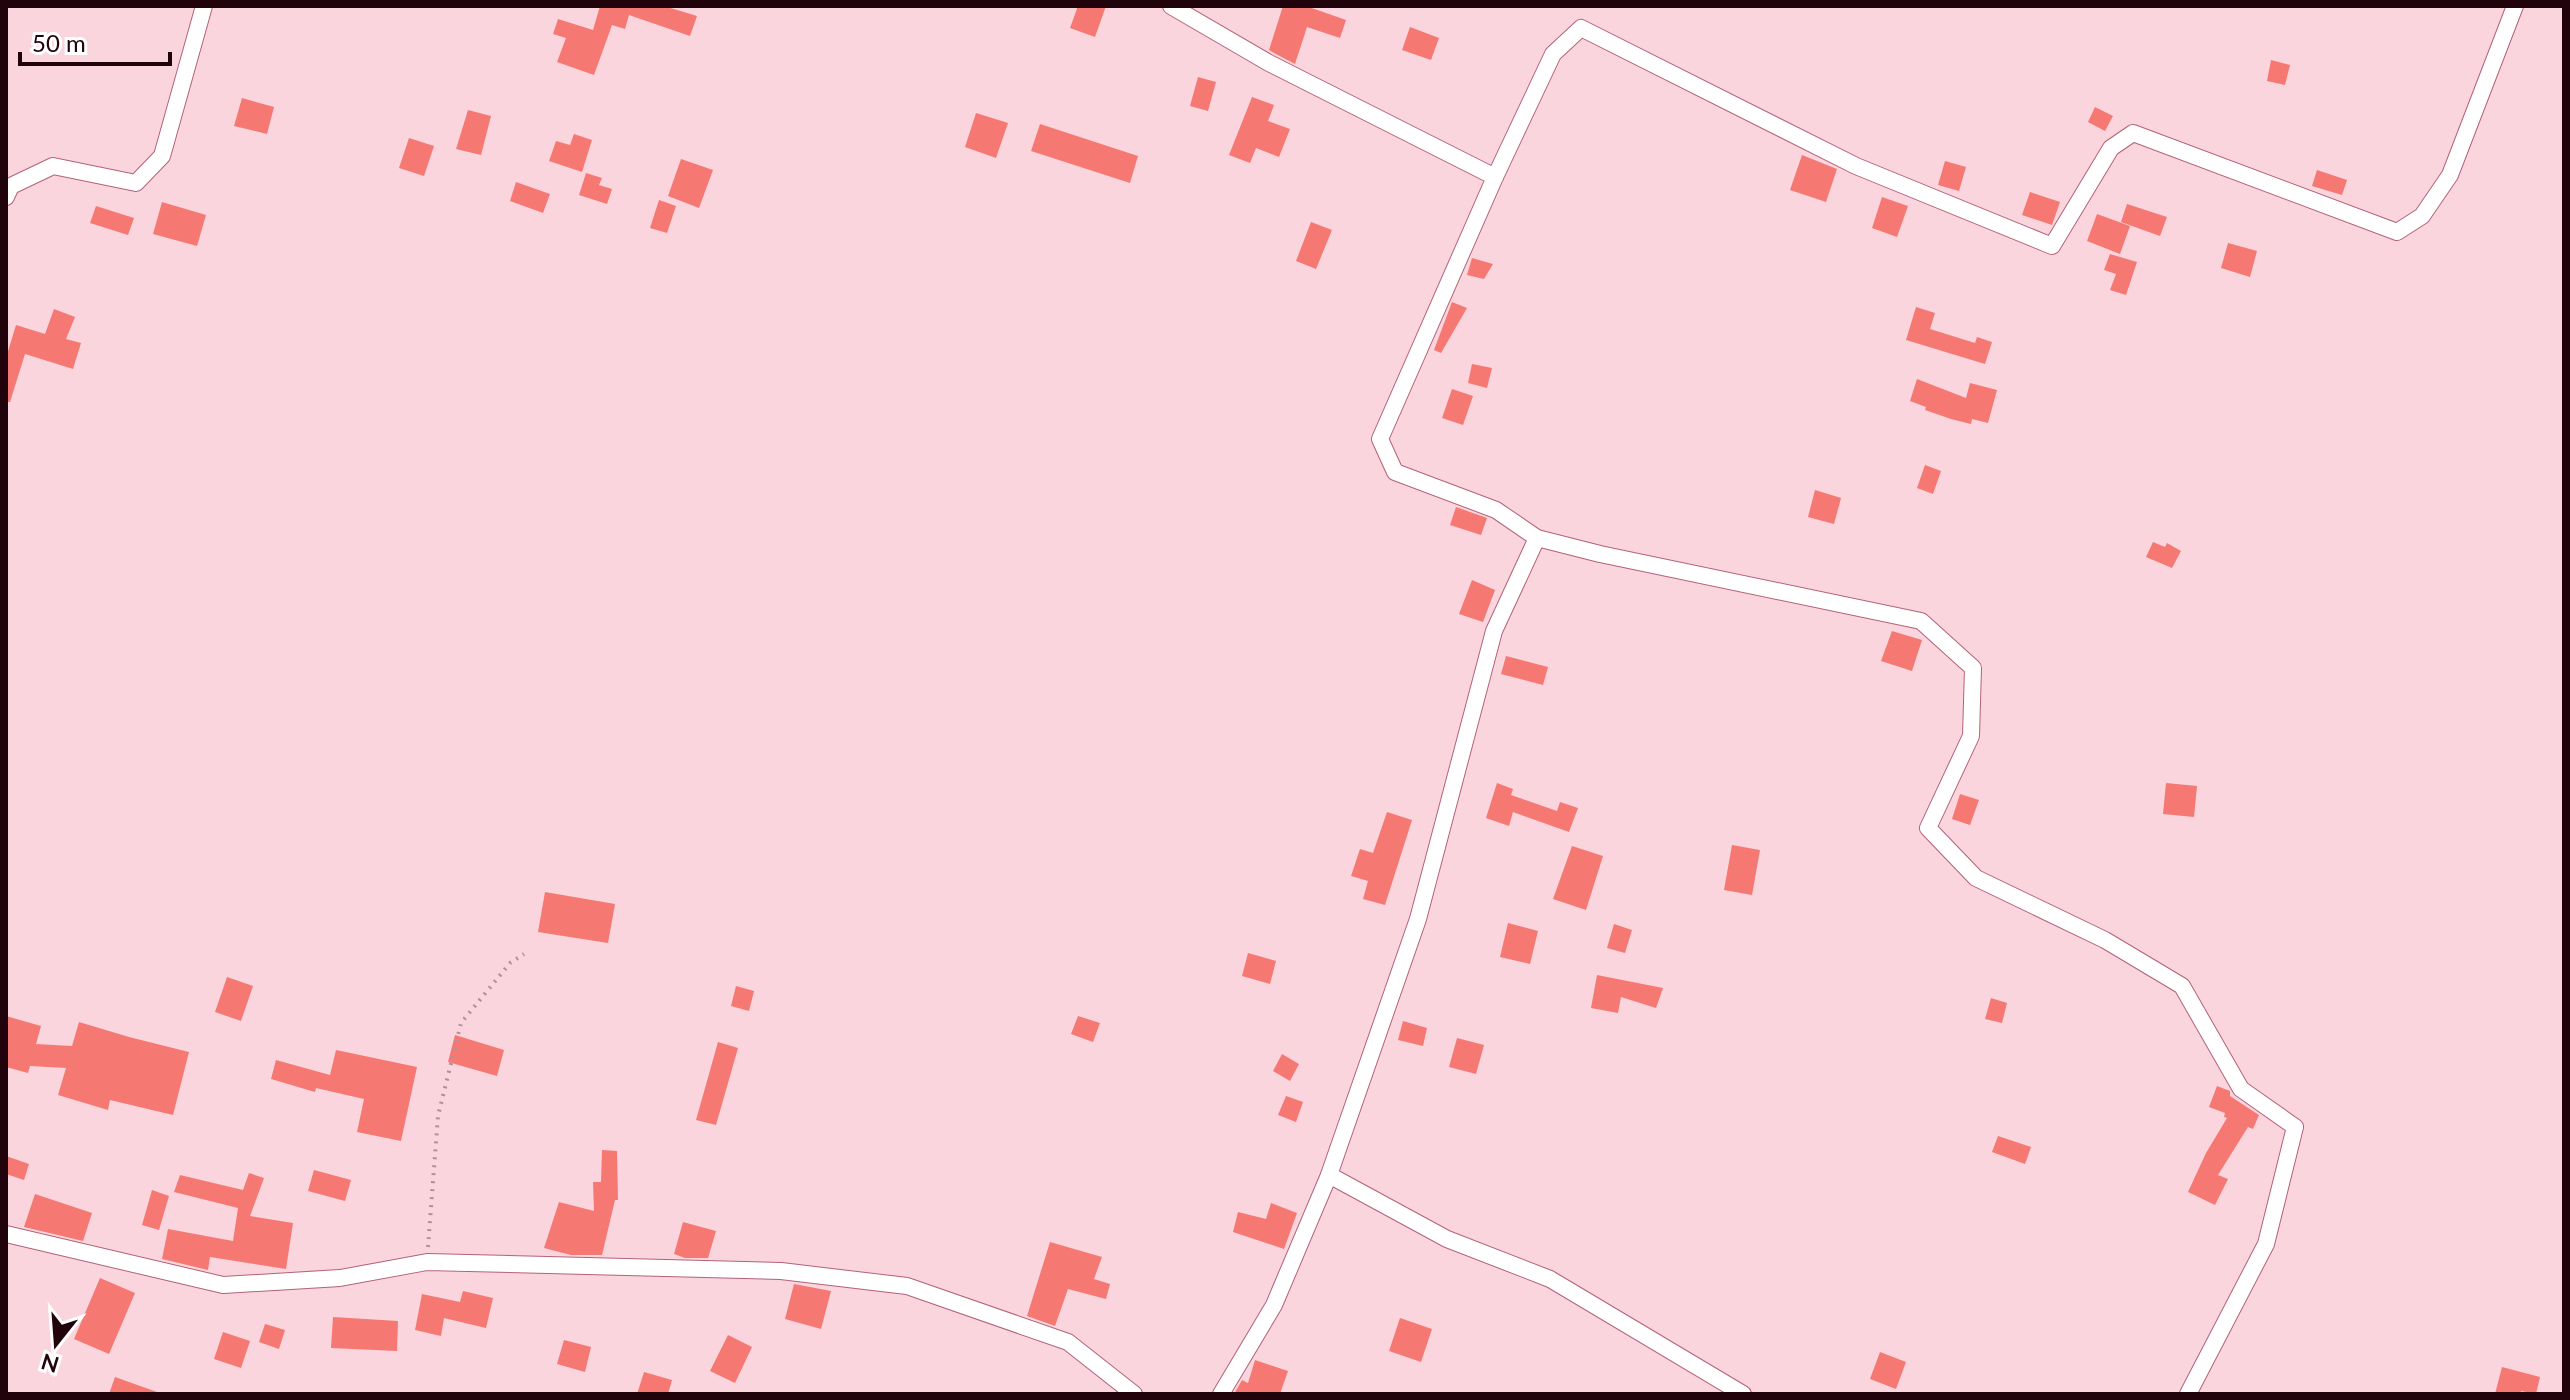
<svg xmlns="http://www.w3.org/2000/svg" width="2570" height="1400" font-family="Lato,sans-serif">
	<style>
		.building { fill: #f67873 }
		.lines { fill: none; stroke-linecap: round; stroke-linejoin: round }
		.street-casing { stroke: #b46278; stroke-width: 18 }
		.path { stroke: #b39098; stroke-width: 4; stroke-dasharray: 2 6; stroke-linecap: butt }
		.street { stroke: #fff; stroke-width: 16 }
	</style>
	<rect width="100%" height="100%" fill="#fad5dd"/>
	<g class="building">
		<path d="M 600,6 L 664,6 L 697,16 L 690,36 L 629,15 L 625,29 L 612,25 L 594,75 L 557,62 L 566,38 L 553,34 L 558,19 L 593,30 Z"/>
		<path d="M 1078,6 L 1106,6 L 1095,37 L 1070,28 Z"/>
		<path d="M 1283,6 L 1306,6 L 1346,20 L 1340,38 L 1307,27 L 1295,64 L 1274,53 L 1269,50 Z"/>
		<path d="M 1410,27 L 1439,38 L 1431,60 L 1402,50 Z"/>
		<path d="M 2271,60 L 2290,65 L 2285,85 L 2267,81 Z"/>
		<path d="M 1198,77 L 1216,82 L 1208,111 L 1190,106 Z"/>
		<path d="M 1252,97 L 1274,105 L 1268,121 L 1290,129 L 1279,157 L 1256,148 L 1250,163 L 1229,155 Z"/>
		<path d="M 242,98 L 274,107 L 267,134 L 234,126 Z"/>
		<path d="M 2095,107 L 2113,116 L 2105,131 L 2088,122 Z"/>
		<path d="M 468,110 L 491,116 L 481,155 L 456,149 Z"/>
		<path d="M 976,113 L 1008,123 L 996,158 L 965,147 Z"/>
		<path d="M 1040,124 L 1138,156 L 1130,183 L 1031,151 Z"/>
		<path d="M 574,134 L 592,140 L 582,172 L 549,161 L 556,141 L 570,145 Z"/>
		<path d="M 409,138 L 434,146 L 424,176 L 399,168 Z"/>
		<path d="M 1802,155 L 1837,169 L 1826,202 L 1790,190 Z"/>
		<path d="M 681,159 L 713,170 L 699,208 L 668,196 Z"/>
		<path d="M 1945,161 L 1966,167 L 1959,191 L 1938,185 Z"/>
		<path d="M 2317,170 L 2347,180 L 2342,195 L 2312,186 Z"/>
		<path d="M 586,173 L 602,178 L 599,185 L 612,189 L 607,204 L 579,195 Z"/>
		<path d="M 516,182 L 550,194 L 543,213 L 510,201 Z"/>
		<path d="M 2030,192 L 2060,202 L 2052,225 L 2022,215 Z"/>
		<path d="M 1882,197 L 1908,206 L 1897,237 L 1872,228 Z"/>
		<path d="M 659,200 L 676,206 L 667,233 L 650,228 Z"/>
		<path d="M 162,202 L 206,215 L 197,246 L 153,234 Z"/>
		<path d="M 2127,204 L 2167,217 L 2160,236 L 2121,222 Z"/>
		<path d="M 96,206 L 134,218 L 128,235 L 90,223 Z"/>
		<path d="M 2097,214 L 2130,226 L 2120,254 L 2087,241 Z"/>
		<path d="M 1311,222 L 1332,230 L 1316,269 L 1296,261 Z"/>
		<path d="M 2228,243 L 2257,251 L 2250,277 L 2221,268 Z"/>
		<path d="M 2110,254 L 2137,262 L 2126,295 L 2110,290 L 2116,274 L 2104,270 Z"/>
		<path d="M 1472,258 L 1493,264 L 1484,279 L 1467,275 Z"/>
		<path d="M 1452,302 L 1467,308 L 1441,353 L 1434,350 Z"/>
		<path d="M 1916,307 L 1935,313 L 1930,329 L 1975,343 L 1977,337 L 1992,342 L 1985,364 L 1906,340 Z"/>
		<path d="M 54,309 L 75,317 L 66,339 L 81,343 L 73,369 L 25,354 L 10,402 L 6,402 L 6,358 L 16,325 L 45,334 Z"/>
		<path d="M 1472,364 L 1492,368 L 1487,388 L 1468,383 Z"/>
		<path d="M 1917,379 L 1966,398 L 1970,383 L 1997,390 L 1988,423 L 1972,419 L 1971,424 L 1951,419 L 1925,410 L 1926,407 L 1910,401 Z"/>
		<path d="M 1452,389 L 1473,396 L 1463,425 L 1442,418 Z"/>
		<path d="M 1925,465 L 1941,471 L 1933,494 L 1917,488 Z"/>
		<path d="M 1815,490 L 1841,498 L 1834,524 L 1808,517 Z"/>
		<path d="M 1456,507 L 1487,518 L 1481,535 L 1450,525 Z"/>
		<path d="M 2153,542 L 2165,547 L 2167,543 L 2181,551 L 2172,568 L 2146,557 Z"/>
		<path d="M 1472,580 L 1495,590 L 1483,622 L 1459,614 Z"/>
		<path d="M 1892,631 L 1922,640 L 1912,671 L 1881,661 Z"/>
		<path d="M 1506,656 L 1548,667 L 1543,685 L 1501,674 Z"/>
		<path d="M 1497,783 L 1513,789 L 1511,795 L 1557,811 L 1560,802 L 1578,808 L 1569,832 L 1513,812 L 1509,826 L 1486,818 Z"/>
		<path d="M 2166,783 L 2197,786 L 2194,817 L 2163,814 Z"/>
		<path d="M 1960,794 L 1979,800 L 1970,825 L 1952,819 Z"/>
		<path d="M 1387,812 L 1412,820 L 1385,905 L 1363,899 L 1368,881 L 1351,876 L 1360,849 L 1373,853 Z"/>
		<path d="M 1732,845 L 1760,850 L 1752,895 L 1724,890 Z"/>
		<path d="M 1572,846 L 1603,856 L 1586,910 L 1553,899 Z"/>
		<path d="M 545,892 L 615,904 L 608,943 L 538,932 Z"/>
		<path d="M 1508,923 L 1538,931 L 1530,964 L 1500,957 Z"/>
		<path d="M 1614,924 L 1632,930 L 1625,953 L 1607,948 Z"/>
		<path d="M 1248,953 L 1276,961 L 1270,984 L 1242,976 Z"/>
		<path d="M 1597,975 L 1663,988 L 1656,1008 L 1621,997 L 1618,1013 L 1591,1008 Z"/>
		<path d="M 227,977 L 253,986 L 241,1021 L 215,1012 Z"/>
		<path d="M 736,986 L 754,991 L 749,1011 L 731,1006 Z"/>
		<path d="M 1991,998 L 2007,1003 L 2002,1023 L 1985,1019 Z"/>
		<path d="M 6,1016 L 41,1026 L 36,1044 L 72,1046 L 79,1022 L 129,1037 L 189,1052 L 173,1115 L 110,1100 L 108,1110 L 58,1095 L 66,1068 L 30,1066 L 28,1073 L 6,1067 Z"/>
		<path d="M 1078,1016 L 1100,1023 L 1093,1042 L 1071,1034 Z"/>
		<path d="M 1403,1021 L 1427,1028 L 1423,1046 L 1398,1040 Z"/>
		<path d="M 455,1035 L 504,1050 L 497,1076 L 448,1062 Z"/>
		<path d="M 1457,1038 L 1484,1045 L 1476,1074 L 1449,1067 Z"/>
		<path d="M 718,1042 L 738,1048 L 716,1125 L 696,1120 Z"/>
		<path d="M 336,1050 L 417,1067 L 401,1141 L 357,1132 L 364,1099 L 316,1088 L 315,1092 L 271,1079 L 276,1060 L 330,1075 Z"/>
		<path d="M 1282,1054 L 1299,1064 L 1290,1081 L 1273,1071 Z"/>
		<path d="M 2217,1086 L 2230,1091 L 2230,1096 L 2259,1115 L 2253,1129 L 2248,1127 L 2218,1175 L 2228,1179 L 2215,1205 L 2188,1192 L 2206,1153 L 2227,1118 L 2224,1117 L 2225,1113 L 2209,1107 Z"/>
		<path d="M 1286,1096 L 1303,1102 L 1296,1122 L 1278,1115 Z"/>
		<path d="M 1998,1136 L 2031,1147 L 2025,1164 L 1992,1152 Z"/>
		<path d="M 602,1150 L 617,1151 L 618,1200 L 615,1200 L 602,1255 L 571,1255 L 544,1248 L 559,1202 L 594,1211 L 593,1182 L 601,1182 Z"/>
		<path d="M 6,1156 L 29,1164 L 24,1180 L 6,1174 Z"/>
		<path d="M 314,1170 L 351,1180 L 345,1201 L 308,1191 Z"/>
		<path d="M 249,1173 L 264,1178 L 250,1216 L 293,1223 L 286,1269 L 210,1257 L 208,1270 L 162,1259 L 168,1229 L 233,1241 L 238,1208 L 174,1192 L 180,1175 L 243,1190 Z"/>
		<path d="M 152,1190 L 169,1196 L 159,1230 L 142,1225 Z"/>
		<path d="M 35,1194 L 92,1213 L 83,1241 L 24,1227 Z"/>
		<path d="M 1271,1203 L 1297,1213 L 1284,1249 L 1233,1232 L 1238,1212 L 1266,1219 Z"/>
		<path d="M 683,1222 L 716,1231 L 708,1258 L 685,1258 L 674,1254 Z"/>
		<path d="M 1050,1242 L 1102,1257 L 1094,1279 L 1110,1284 L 1106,1299 L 1068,1289 L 1055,1326 L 1027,1316 Z"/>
		<path d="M 100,1278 L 135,1293 L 109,1354 L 74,1339 Z"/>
		<path d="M 794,1284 L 831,1291 L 821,1329 L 785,1319 Z"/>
		<path d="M 463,1291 L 493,1298 L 486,1328 L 444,1318 L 441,1336 L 415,1330 L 422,1294 L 460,1302 Z"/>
		<path d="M 333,1317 L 398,1321 L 397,1351 L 331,1348 Z"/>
		<path d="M 1400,1318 L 1432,1329 L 1421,1362 L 1389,1351 Z"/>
		<path d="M 265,1324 L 285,1330 L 279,1349 L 259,1342 Z"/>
		<path d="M 223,1332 L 250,1341 L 241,1368 L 214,1359 Z"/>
		<path d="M 728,1335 L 752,1347 L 735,1383 L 710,1371 Z"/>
		<path d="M 564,1340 L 591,1347 L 585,1372 L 557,1364 Z"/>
		<path d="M 1880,1352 L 1906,1362 L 1896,1389 L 1870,1379 Z"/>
		<path d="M 1255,1360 L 1288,1371 L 1280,1394 L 1234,1394 L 1242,1380 L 1248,1383 Z"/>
		<path d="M 2502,1367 L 2540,1377 L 2536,1394 L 2521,1391 L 2521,1394 L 2495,1394 Z"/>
		<path d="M 644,1372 L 672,1380 L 668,1394 L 637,1394 Z"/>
		<path d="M 115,1377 L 157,1392 L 156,1394 L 109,1394 Z"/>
	</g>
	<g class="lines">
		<g class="street-casing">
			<g id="street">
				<path d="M 1171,6 L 1269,63 L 1495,177 L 1380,439 L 1395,472 L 1496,510 L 1537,538 L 1600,554 L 1921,621 L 1973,668 L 1971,736 L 1928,828 L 1976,878 L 2105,940 L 2182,986 L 2241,1089 L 2295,1127 L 2266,1244 L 2188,1394"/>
				<path d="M 1495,177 L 1553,54 L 1581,28 L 1856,166 L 2052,246 L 2111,148 L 2133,133 L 2397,232 L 2422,216 L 2450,175 L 2515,6"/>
				<path d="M 6,197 L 11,186 L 53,166 L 136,183 L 162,156 L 204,6"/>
				<path d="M 1329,1175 L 1447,1239 L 1550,1279 L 1743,1394"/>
				<path d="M 6,1234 L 223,1285 L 340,1278 L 427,1262 L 781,1271 L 907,1286 L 1068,1342 L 1134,1394"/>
				<path d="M 1221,1394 L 1274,1305 L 1329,1175 L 1418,919 L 1494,631 L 1537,538"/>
			</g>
		</g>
		<path class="path" d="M 428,1247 L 438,1116 L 461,1023 L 510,963 L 524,954"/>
		<use href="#street" class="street"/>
	</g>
	<rect width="2570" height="1400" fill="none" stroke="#21030c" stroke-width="16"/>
	<g transform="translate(56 1344) rotate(197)" stroke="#ffffff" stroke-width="6" paint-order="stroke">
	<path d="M0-6L14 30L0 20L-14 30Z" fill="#21030c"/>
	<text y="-12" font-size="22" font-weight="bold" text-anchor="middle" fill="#21030c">N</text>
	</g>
	<path d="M20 52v12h150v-12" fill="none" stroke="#21030c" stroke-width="4"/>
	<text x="32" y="52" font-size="24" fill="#21030c" stroke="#ffffff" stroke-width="6" paint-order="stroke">50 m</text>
</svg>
